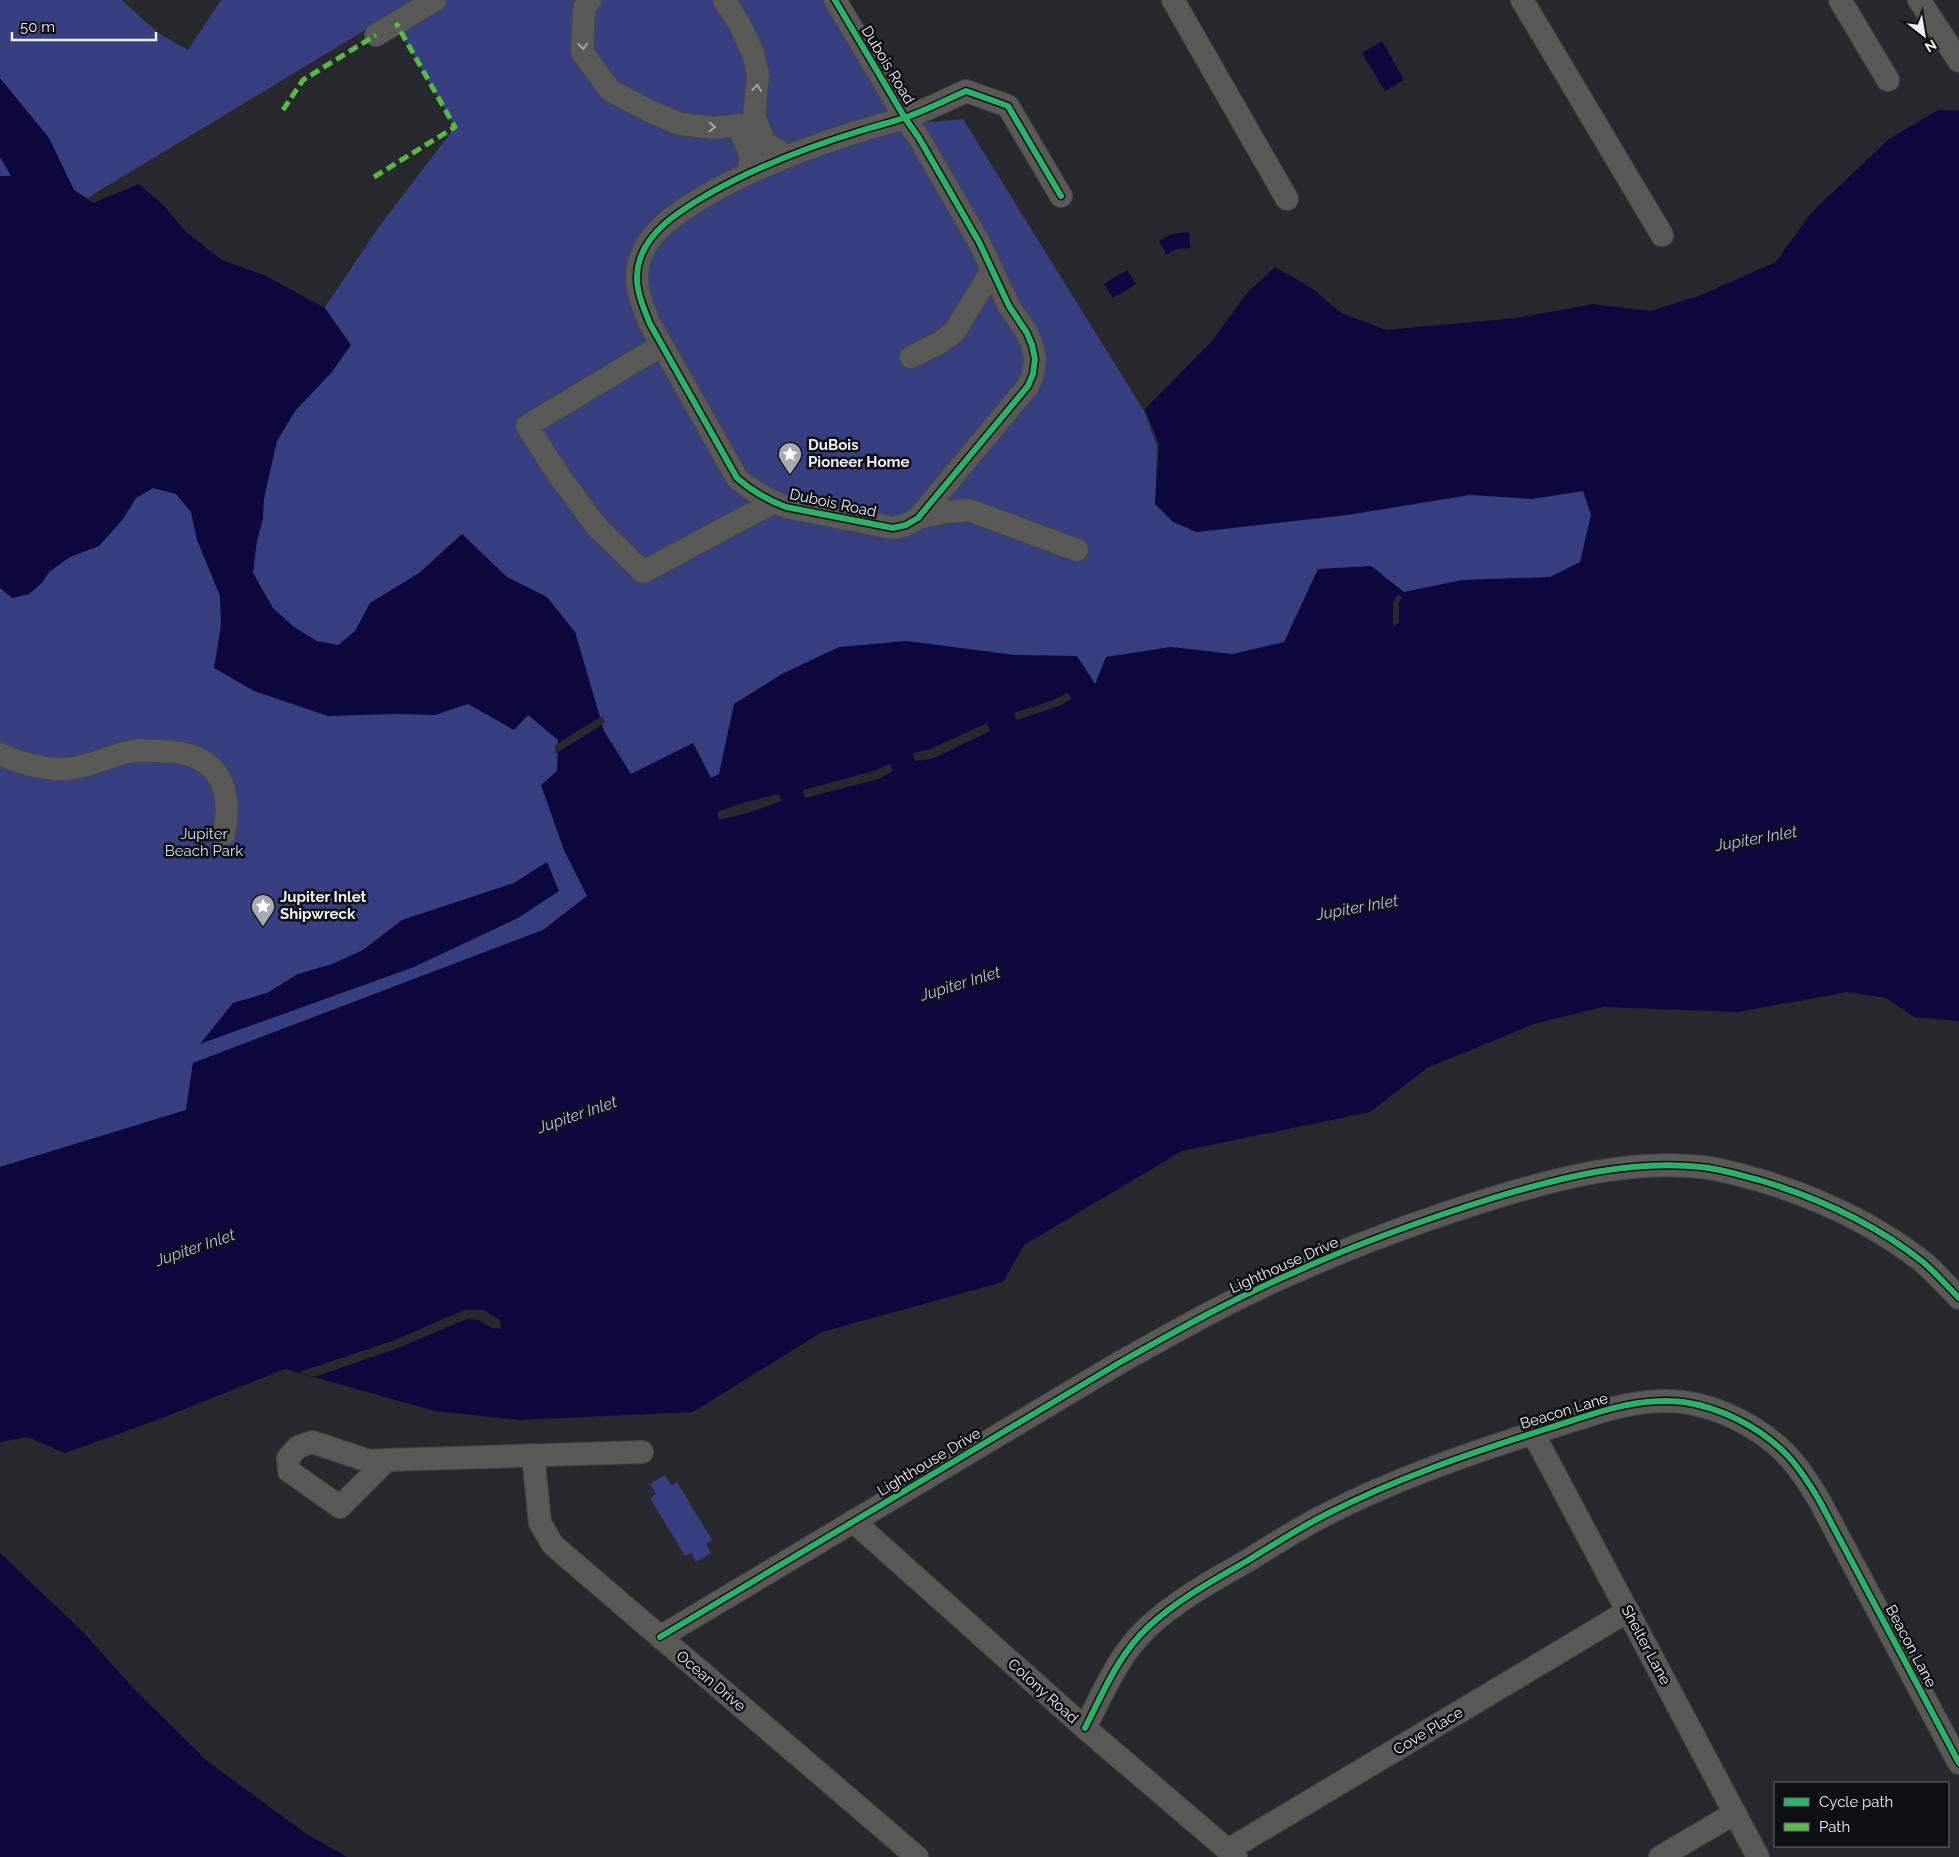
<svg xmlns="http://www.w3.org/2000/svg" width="1959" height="1857" font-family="Raleway,sans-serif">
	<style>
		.green { fill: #383f80 }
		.water { fill: #0d083d }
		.pier { fill: #28292e }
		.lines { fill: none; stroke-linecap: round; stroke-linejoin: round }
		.minor-casing { stroke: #454649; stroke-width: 24 }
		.minor { stroke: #595958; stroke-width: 22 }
		.quiet { stroke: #58b947; stroke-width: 5; stroke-dasharray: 10 5; stroke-linecap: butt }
		.cycleway-casing { stroke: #0f1015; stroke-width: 9 }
		.cycleway { stroke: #2db169; stroke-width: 6 }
		.oneway { stroke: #a4a4a8 }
		.labels { text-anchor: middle; stroke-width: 5; stroke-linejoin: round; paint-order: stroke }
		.street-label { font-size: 15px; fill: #eef0f7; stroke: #0f1015 }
		.poi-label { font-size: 15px; font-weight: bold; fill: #eef0f7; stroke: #0f1015; text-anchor: start }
		.park-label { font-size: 15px; fill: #d9def5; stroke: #0f1015 }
		.water-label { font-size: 16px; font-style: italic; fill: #b7c1ed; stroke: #0f1015 }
	</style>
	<rect width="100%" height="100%" fill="#28292e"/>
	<g class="green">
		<path d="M 0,0 L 122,0 L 158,33 L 188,50 L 221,0 L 415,0 L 87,198 L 74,190 L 0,89 Z"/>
		<path d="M 421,0 L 841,0 L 918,123 L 963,119 L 1144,411 L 1157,446 L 1155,504 L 1193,531 L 1506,489 L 1583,490 L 1594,514 L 1581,563 L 1551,578 L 1402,623 L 1096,687 L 587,896 L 543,930 L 193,1063 L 186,1110 L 0,1167 L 0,113 L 83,210 L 319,316 L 381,224 L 455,127 L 392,17 Z"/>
		<path d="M 665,1475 L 671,1485 L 677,1482 L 712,1540 L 706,1544 L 711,1553 L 696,1562 L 691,1553 L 685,1556 L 650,1498 L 656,1494 L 650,1484 Z"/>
	</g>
	<g class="water">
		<path d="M 1382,41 L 1404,80 L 1385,91 L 1362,53 Z"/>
		<path d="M 0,78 L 49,138 L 74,190 L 93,203 L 139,184 L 164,206 L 186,232 L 222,260 L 264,275 L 325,308 L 351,345 L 331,373 L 295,411 L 277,441 L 264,498 L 263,518 L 257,541 L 253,573 L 273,608 L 294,627 L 317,641 L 338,645 L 355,631 L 370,603 L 419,573 L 462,534 L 507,577 L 547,597 L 575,632 L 604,731 L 631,774 L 693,743 L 711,778 L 719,774 L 734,704 L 782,674 L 839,647 L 907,641 L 1015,655 L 1077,656 L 1095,684 L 1106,657 L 1171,647 L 1233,654 L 1284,642 L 1318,569 L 1371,566 L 1404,592 L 1462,580 L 1550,577 L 1580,562 L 1591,515 L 1583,491 L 1532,499 L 1470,495 L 1347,515 L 1197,532 L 1173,522 L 1155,504 L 1159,444 L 1145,409 L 1211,342 L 1247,293 L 1275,267 L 1313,289 L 1341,313 L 1386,330 L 1517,318 L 1593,304 L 1650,311 L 1699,296 L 1776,262 L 1811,213 L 1889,139 L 1938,110 L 1959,111 L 1959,1021 L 1914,1017 L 1886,998 L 1847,992 L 1738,1012 L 1603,1007 L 1534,1024 L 1427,1068 L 1370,1112 L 1182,1151 L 1024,1245 L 1003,1282 L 822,1332 L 693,1412 L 519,1420 L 435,1411 L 285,1369 L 157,1420 L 65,1453 L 27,1437 L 0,1442 L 0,1167 L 186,1110 L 193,1063 L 543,930 L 587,896 L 564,850 L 541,785 L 557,771 L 558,740 L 528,715 L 514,730 L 468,704 L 435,715 L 398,714 L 328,716 L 254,691 L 214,668 L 221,625 L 220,596 L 197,540 L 191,512 L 176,494 L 153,488 L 136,498 L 123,519 L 99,546 L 70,557 L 49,572 L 42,583 L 29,594 L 12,598 L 0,588 L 0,176 L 11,176 L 0,157 Z"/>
		<path d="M 1189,232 L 1190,248 L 1176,249 L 1167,255 L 1159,241 L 1171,234 Z"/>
		<path d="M 1127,270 L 1136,284 L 1113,298 L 1104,284 Z"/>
		<path d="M 547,862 L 559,891 L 518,918 L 414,967 L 200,1044 L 233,1003 L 267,993 L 298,974 L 332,964 L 363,950 L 402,920 L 514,883 Z"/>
		<path d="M 0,1553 L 84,1633 L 133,1688 L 207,1761 L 305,1833 L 347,1857 L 0,1857 Z"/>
	</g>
	<g class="pier">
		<path d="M 1397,595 L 1402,597 L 1399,603 L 1399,623 L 1393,626 L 1393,602 Z"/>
		<path d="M 1068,693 L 1072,699 L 1057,707 L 1017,720 L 1014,713 L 1051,701 Z"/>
		<path d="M 602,716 L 605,723 L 555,754 L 555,745 Z"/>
		<path d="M 987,723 L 990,731 L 932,759 L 915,761 L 913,753 L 928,750 Z"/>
		<path d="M 890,764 L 893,771 L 879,779 L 805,798 L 803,790 L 874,771 Z"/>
		<path d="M 779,794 L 781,801 L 748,813 L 719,820 L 717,812 L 746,802 Z"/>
		<path d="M 464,1310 L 484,1310 L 500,1320 L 501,1329 L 492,1328 L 479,1320 L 467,1319 L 398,1348 L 315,1377 L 299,1372 L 395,1340 Z"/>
	</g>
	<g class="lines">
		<g class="minor-casing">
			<g id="minor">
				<path d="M 590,0 L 584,8 L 582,52 L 610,90 L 647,110 L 680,124 L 714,128 L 738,125 L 751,157 L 748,173"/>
				<path d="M 724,0 L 739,23 L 753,53 L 758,75 L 754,116 L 765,143 L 788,156"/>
				<path d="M 835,0 L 905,118 L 919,138 L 979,242 L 1009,306 L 1027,333 L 1032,345 L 1035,359 L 1033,374 L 1028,386 L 918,518 L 906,525 L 893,528 L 786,507 C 767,500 752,491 737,478 L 650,324 C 641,302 632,282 640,259 C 649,231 677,213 700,199 C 750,169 805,148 860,131 C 875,126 889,123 904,118 C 925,111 946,100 966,91 L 1008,106 L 1061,196"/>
				<path d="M 1173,0 L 1287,199"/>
				<path d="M 1522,0 L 1662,235"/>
				<path d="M 1840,0 L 1888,80"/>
				<path d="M 1919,0 L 1959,61"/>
				<path d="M 376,35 L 435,0"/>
				<path d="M 662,345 L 527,426 L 560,477 L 597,527 L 643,572 L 774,502"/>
				<path d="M 911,357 L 941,342 L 955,331 L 992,270"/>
				<path d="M 918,518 L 947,512 L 969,510 L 1077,550"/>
				<path d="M 0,754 C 19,763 45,770 67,769 C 90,767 111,755 133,751 C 142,750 151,751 160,751 C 215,752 234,782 224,834"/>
				<path d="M 1533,1433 L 1758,1857"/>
				<path d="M 533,1455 L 540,1523 L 553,1545 L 917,1857"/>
				<path d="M 387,1460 L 340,1507 L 289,1471 L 288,1458 L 298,1447 L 312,1442 L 369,1461 L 387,1460 L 642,1452"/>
				<path d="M 853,1521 L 1085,1728 L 1236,1857"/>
				<path d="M 660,1637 L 1119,1363 C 1176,1331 1234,1298 1295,1272 C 1359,1243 1426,1219 1493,1198 C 1559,1178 1631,1159 1701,1167 C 1721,1169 1740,1175 1759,1180 C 1819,1198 1875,1224 1923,1262 C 1936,1273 1947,1286 1959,1298"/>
				<path d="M 1085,1728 C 1103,1693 1118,1655 1148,1627 C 1177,1600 1212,1581 1247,1561 C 1273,1545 1299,1528 1327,1514 C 1397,1478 1471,1453 1546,1429 C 1591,1415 1636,1396 1683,1402 C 1720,1407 1759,1427 1785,1453 C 1799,1467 1809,1483 1819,1500 L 1959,1763"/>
				<path d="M 1228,1850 L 1628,1611"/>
				<path d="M 1660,1857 L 1735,1813"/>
			</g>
		</g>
		<use href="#minor" class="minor"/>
		<g class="quiet">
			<path d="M 283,110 L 303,80 L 376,35"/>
			<path d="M 374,177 L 455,127 L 396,23"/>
		</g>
		<g class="cycleway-casing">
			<g id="cycleway">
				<path d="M 835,0 L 905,118 L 919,138 L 979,242 L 1009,306 L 1027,333 L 1032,345 L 1035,359 L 1033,374 L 1028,386 L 918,518 L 906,525 L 893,528 L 786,507 C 767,500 752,491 737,478 L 650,324 C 641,302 632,282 640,259 C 649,231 677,213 700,199 C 750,169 805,148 860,131 C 875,126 889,123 904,118 C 925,111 946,100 966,91 L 1008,106 L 1061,196"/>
				<path d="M 660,1637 L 1119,1363 C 1176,1331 1234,1298 1295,1272 C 1359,1243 1426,1219 1493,1198 C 1559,1178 1631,1159 1701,1167 C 1721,1169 1740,1175 1759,1180 C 1819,1198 1875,1224 1923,1262 C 1936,1273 1947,1286 1959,1298"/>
				<path d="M 1085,1728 C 1103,1693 1118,1655 1148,1627 C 1177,1600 1212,1581 1247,1561 C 1273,1545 1299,1528 1327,1514 C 1397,1478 1471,1453 1546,1429 C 1591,1415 1636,1396 1683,1402 C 1720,1407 1759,1427 1785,1453 C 1799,1467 1809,1483 1819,1500 L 1959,1763"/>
			</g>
		</g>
		<use href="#cycleway" class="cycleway"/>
	</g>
	<defs><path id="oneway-chevron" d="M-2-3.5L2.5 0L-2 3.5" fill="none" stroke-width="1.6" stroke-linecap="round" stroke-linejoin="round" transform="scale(1.25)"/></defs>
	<g class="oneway">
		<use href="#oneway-chevron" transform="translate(583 46) rotate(86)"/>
		<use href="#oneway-chevron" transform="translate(757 88) rotate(-84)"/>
		<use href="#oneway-chevron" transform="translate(712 127) rotate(2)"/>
	</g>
	<defs>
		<g id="sight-pin" transform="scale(1.25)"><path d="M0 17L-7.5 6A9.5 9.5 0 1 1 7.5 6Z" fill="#a9aab1" stroke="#0f1015"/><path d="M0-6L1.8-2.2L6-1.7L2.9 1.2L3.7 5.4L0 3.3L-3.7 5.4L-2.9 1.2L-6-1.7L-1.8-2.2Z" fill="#fff"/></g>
	</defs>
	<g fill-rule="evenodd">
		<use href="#sight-pin" x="790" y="454"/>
		<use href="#sight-pin" x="263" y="906"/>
	</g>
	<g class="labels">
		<g class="street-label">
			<text transform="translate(888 65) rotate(59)" y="5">Dubois Road</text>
			<text transform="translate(833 503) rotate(12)" y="5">Dubois Road</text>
			<text transform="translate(1284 1265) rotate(-24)" y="5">Lighthouse Drive</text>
			<text transform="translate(1564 1411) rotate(-17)" y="5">Beacon Lane</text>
			<text transform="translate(929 1462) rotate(-31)" y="5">Lighthouse Drive</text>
			<text transform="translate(1646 1645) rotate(62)" y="5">Shelter Lane</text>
			<text transform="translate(1911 1646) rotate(62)" y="5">Beacon Lane</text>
			<text transform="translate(711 1681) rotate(40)" y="5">Ocean Drive</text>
			<text transform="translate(1043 1691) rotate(42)" y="5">Colony Road</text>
			<text transform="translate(1428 1731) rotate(-31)" y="5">Cove Place</text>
		</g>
		<g class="poi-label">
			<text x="808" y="450">DuBois<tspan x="808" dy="17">Pioneer Home</tspan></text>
			<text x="280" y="902">Jupiter Inlet<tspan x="280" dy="17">Shipwreck</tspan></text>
		</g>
		<g class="park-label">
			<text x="204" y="839">Jupiter<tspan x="204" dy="17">Beach Park</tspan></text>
		</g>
		<g class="water-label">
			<text transform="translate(1756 838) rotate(-10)" y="6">Jupiter Inlet</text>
			<text transform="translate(1357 907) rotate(-10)" y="6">Jupiter Inlet</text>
			<text transform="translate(960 983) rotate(-17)" y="6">Jupiter Inlet</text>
			<text transform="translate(577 1114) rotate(-19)" y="6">Jupiter Inlet</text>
			<text transform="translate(195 1247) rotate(-19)" y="6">Jupiter Inlet</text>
		</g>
	</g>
	<rect x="1774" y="1782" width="175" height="65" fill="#0f1015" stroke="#686a6f"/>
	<rect x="1784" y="1798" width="25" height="8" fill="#2db169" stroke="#686a6f"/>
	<text x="1819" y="1807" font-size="15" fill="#eef0f7">Cycle path</text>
	<rect x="1784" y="1823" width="25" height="8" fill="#58b947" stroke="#686a6f"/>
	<text x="1819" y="1832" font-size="15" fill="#eef0f7">Path</text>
	<g transform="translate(1924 35) rotate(149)" stroke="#0f1015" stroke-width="4" paint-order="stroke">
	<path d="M0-4L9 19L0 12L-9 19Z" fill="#eef0f7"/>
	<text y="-8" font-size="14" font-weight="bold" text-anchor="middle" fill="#eef0f7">N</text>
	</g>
	<path d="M12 32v8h144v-8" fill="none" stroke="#eef0f7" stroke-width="2.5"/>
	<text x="20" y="32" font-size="15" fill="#eef0f7" stroke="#0f1015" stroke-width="4" paint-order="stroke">50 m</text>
</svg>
